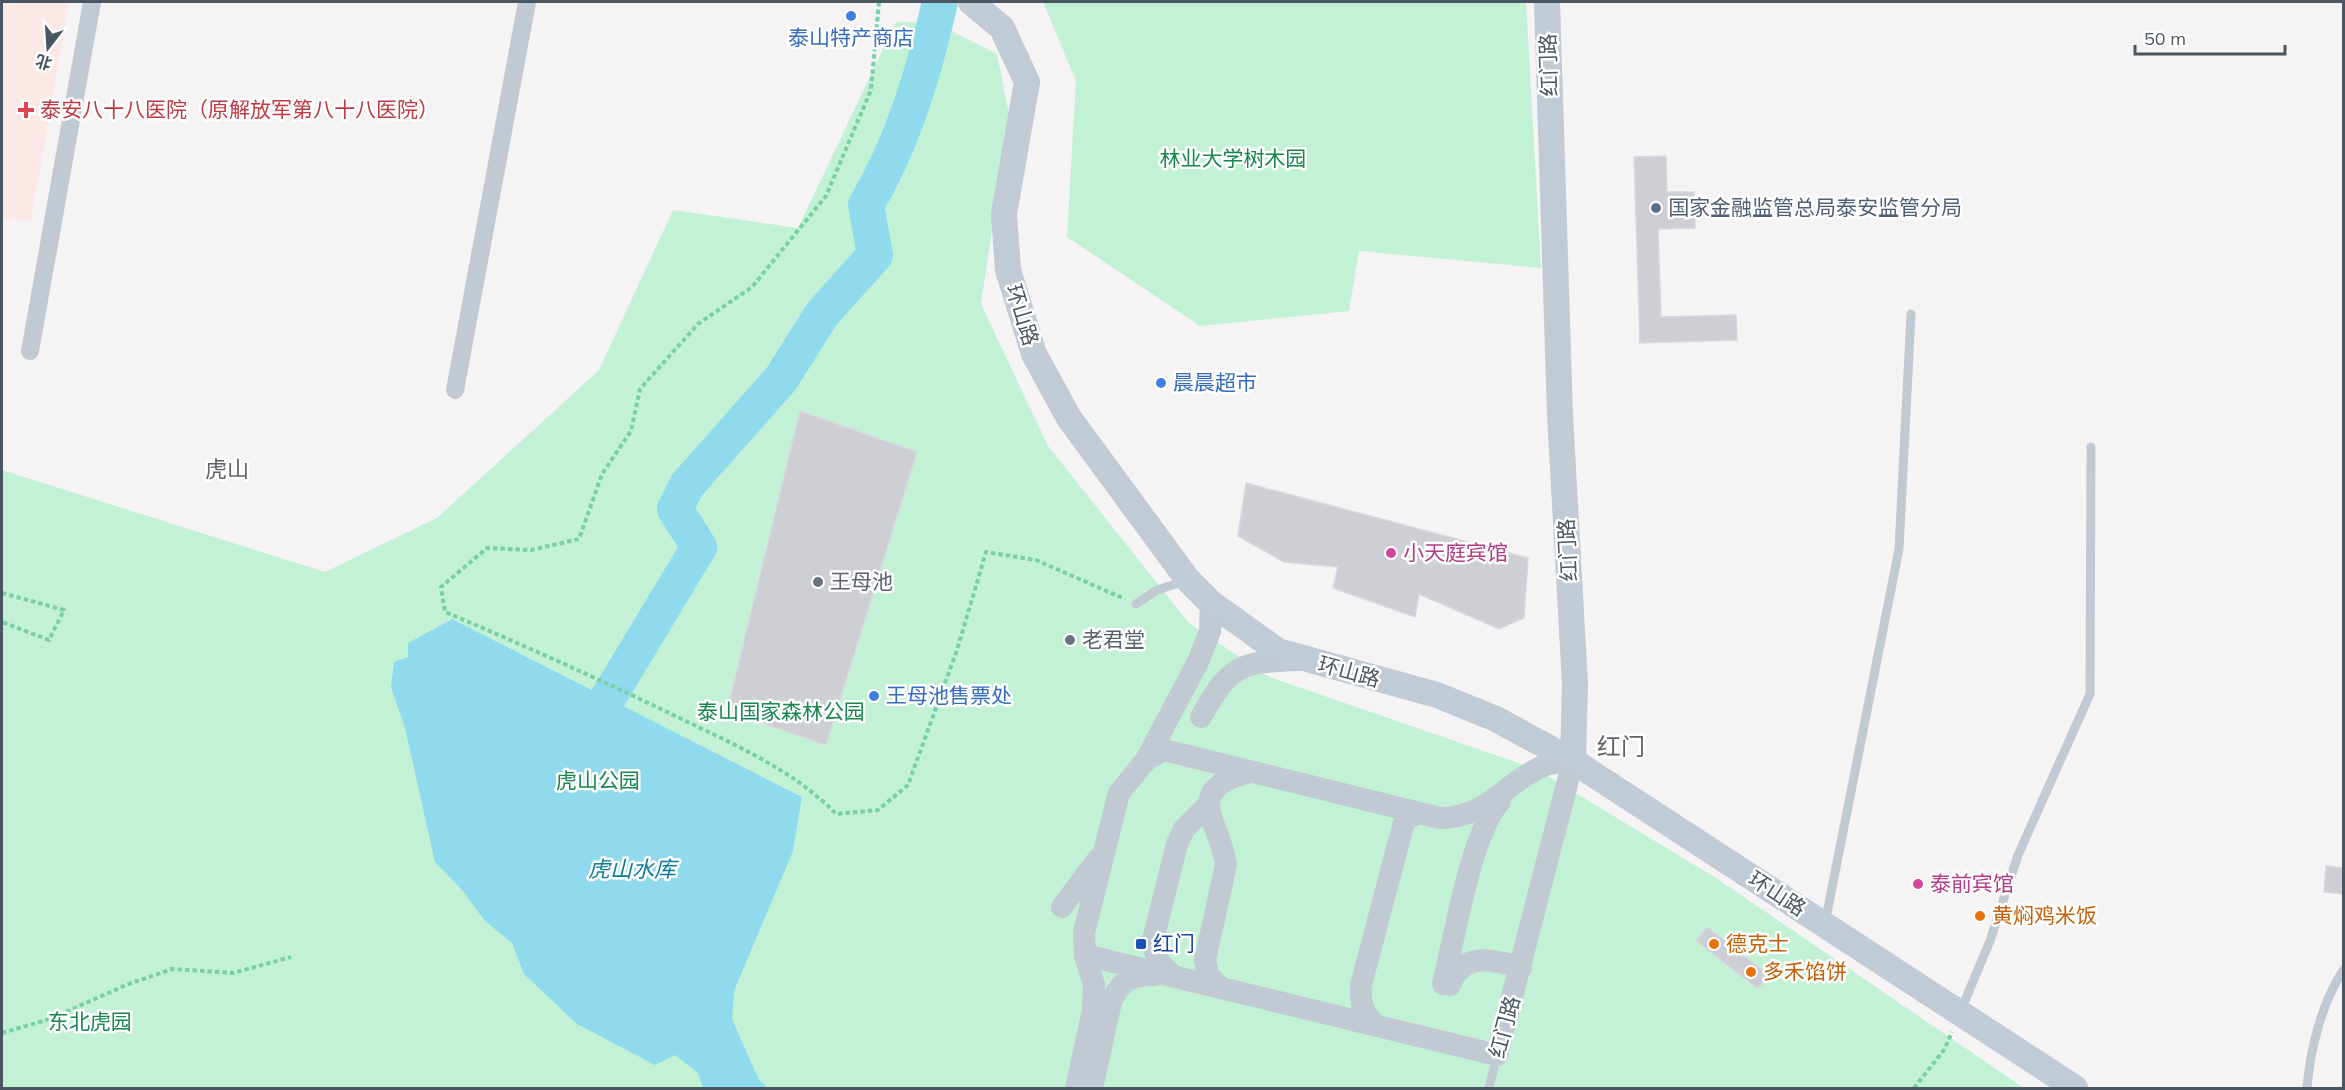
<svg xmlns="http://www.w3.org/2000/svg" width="2345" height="1090" font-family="Mulish,'Noto Sans SC',sans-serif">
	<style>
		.medical { fill: #fce8e6 }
		.green { fill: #c3f1d5 }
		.water { fill: #90daee }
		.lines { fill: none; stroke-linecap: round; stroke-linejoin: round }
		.river { stroke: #90daee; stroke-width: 36 }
		.building { fill: #cdcfd5; stroke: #d7d9de; stroke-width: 1.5 }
		.path { stroke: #7ad0a6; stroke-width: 4; stroke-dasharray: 4.5 3; stroke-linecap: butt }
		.service { stroke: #c1cad2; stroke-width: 9 }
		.minor { stroke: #c1cad2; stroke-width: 18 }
		.tertiary { stroke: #c1cad2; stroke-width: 22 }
		.secondary { stroke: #c1cbd6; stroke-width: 26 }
		.shop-dot { fill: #3f7fe0; stroke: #fff; stroke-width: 2 }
		.health-dot { fill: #e0444e; stroke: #fff; stroke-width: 2 }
		.service-dot { fill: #5c6f8a; stroke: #fff; stroke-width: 2 }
		.hotel-dot { fill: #d1479c; stroke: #fff; stroke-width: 2 }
		.worship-dot { fill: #6b7280; stroke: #fff; stroke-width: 2 }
		.food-dot { fill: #e8710a; stroke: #fff; stroke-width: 2 }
		.transit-dot { fill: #1a4fb4; stroke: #fff; stroke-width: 2 }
		.labels { text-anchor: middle; stroke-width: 5; stroke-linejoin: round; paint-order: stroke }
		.shop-label { font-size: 21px; fill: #366cbe; stroke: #fff; text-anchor: start }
		.street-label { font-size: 21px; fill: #4a5661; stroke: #fff }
		.health-label { font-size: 21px; fill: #be3a42; stroke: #fff; text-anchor: start }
		.park-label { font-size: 21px; fill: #17864f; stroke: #fff }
		.service-label { font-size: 21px; fill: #4e5e75; stroke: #fff; text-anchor: start }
		.hotel-label { font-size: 21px; fill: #b23c85; stroke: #fff; text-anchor: start }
		.worship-label { font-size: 21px; fill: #5b616d; stroke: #fff; text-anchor: start }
		.food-label { font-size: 21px; fill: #c56008; stroke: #fff; text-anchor: start }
		.transit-label { font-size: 21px; fill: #164399; stroke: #fff; text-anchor: start }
		.neighbourhood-label { font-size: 22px; fill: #5f6368; stroke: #fff }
		.water-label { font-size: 22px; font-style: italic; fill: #0c7c9b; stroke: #fff }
		.quarter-label { font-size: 24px; fill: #5f6368; stroke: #fff }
	</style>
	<rect width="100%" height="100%" fill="#f5f3f3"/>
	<path class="medical" d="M 2,2 L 69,2 L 31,220 L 2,219 Z"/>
	<g class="green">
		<path d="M 1043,2 L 1526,2 L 1541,268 L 1359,251 L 1349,311 L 1200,326 L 1067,237 L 1076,81 Z"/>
		<path d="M 896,22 L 935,23 L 997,54 L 1009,114 L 981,304 L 1048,446 L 1189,623 L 1269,677 L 1536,769 L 1716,878 L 2024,1088 L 2,1088 L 2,470 L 325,572 L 437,518 L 599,370 L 673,210 L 798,228 Z"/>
	</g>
	<path class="water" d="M 452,619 L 802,797 L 793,851 L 734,991 L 732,1019 L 759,1080 L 768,1088 L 703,1088 L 698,1073 L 675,1055 L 655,1065 L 577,1024 L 524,974 L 512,943 L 485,921 L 463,891 L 435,862 L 405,728 L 391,687 L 394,662 L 408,657 L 408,643 Z"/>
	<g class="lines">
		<path class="river" d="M 608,698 L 699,547 L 675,509 L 687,485 L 781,379 L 822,314 L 875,255 L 866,205 C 903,143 924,72 940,2"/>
	</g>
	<g class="building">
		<path d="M 1666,156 L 1667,192 L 1694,192 L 1695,228 L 1658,229 L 1661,317 L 1736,315 L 1737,340 L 1640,343 L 1634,157 Z"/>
		<path d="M 800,411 L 917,452 L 826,745 L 727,711 Z"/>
		<path d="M 1246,483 L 1528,558 L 1524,618 L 1499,629 L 1419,594 L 1415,617 L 1333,588 L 1338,567 L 1284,562 L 1238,536 Z"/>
		<path d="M 2326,866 L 2343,868 L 2343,894 L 2324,892 Z"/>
		<path d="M 1707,927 L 1769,975 L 1758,989 L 1696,941 Z"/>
	</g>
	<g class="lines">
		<g class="path">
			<path d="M 879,2 L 871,90 L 826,196 L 752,287 L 698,324 L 640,389 L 631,431 L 602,474 L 579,539 L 531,550 L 487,548 L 441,587 L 445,612 C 519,643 592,676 665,711 C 724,740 791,767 836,814 L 878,810 L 908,785 L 957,650 L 986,552 L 1036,560 L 1125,599"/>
			<path d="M 2,593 L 64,610 L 49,640 L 2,622"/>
			<path d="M 2,1033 L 50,1019 L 126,985 L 172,969 L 233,973 L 291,957"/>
			<path d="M 1914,1088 L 1944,1050 L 1952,1032"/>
		</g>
		<g class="service">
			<path d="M 1136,604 L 1157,590 L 1185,581"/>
			<path d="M 1825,923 L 1899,549 L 1911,314"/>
			<path d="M 1961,1010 L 1990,941 L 2018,855 L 2090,694 L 2091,447"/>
			<path d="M 1489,1088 L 1497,1055"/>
			<path d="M 2307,1088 C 2310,1049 2322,1002 2344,969"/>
		</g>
		<g class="minor">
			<path d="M 30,351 L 92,2"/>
			<path d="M 455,390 L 527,2"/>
		</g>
		<g class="tertiary">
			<path d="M 1201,717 C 1231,663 1241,662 1300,660"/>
			<path d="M 1146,760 L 1164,750 L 1440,818 C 1489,817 1502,785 1541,767 C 1550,762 1563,762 1573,761 L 1497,1055 L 1085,955 L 1084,933 L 1119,793 L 1146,760 L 1198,662 L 1210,631 L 1211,603"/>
			<path d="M 1062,907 L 1098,859"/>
			<path d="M 1172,975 C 1159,964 1155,957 1153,940 L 1177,844 L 1184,829 L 1208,805"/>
			<path d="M 1443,984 C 1455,936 1470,836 1500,801"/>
			<path d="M 1450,985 C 1462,951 1493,960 1521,967"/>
			<path d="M 1219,986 L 1208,975 L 1205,960 L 1226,865 C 1219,818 1181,792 1249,772"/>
			<path d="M 1374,1024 C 1362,1011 1360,1002 1361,985 L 1403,826 L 1407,818 L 1417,814"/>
			<path d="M 1076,1088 L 1093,1010 L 1094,985 L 1085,955"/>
			<path d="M 1092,1088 L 1111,1002 C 1121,980 1132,975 1155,975"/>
		</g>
		<g class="secondary">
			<path d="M 971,2 L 1002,28 L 1027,82 L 1004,214 L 1008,270 L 1034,354 L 1069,418 L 1188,580 L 1211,603 L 1278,651 L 1437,695 L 1496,719 L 1573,761 L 2075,1088"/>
			<path d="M 1547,2 L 1560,415 L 1575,684 L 1573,761"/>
		</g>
	</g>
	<g class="shop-dot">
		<circle cx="851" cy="16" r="6"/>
		<circle cx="1161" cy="383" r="6"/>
		<circle cx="874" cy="696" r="6"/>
	</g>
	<path class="health-dot" d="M23 101h6v6h6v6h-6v6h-6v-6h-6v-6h6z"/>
	<circle class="service-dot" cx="1656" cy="208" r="6"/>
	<g class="hotel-dot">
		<circle cx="1391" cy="553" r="6"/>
		<circle cx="1918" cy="884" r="6"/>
	</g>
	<g class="worship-dot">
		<circle cx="818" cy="582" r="6"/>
		<circle cx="1070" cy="640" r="6"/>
	</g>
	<g class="food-dot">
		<circle cx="1980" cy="916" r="6"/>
		<circle cx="1714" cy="944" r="6"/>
		<circle cx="1751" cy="972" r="6"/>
	</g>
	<rect class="transit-dot" x="1135" y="938" width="12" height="12" rx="3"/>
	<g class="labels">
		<g class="shop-label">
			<text x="851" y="45" text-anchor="middle">泰山特产商店</text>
			<text x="1173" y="390">晨晨超市</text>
			<text x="886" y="703">王母池售票处</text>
		</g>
		<g class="street-label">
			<text transform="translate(1549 65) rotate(-92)" y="7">红门路</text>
			<text transform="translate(1022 315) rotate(73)" y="7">环山路</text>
			<text transform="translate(1568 550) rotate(-93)" y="7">红门路</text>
			<text transform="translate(1349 672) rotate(15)" y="7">环山路</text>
			<text transform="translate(1777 894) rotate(33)" y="7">环山路</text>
			<text transform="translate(1505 1027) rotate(-75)" y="7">红门路</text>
		</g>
		<g class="health-label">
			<text x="40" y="117">泰安八十八医院（原解放军第八十八医院）</text>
		</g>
		<g class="park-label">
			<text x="1233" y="166">林业大学树木园</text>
			<text x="781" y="719">泰山国家森林公园</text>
			<text x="598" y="788">虎山公园</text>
			<text x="90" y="1029">东北虎园</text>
		</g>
		<g class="service-label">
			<text x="1668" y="215">国家金融监管总局泰安监管分局</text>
		</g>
		<g class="hotel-label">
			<text x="1403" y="560">小天庭宾馆</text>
			<text x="1930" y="891">泰前宾馆</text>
		</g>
		<g class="worship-label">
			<text x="830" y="589">王母池</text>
			<text x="1082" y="647">老君堂</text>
		</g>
		<g class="food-label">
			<text x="1992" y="923">黄焖鸡米饭</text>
			<text x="1726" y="951">德克士</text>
			<text x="1763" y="979">多禾馅饼</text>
		</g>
		<g class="transit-label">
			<text x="1153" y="951">红门</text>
		</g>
		<g class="neighbourhood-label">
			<text x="227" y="477">虎山</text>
		</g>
		<g class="water-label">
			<text x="632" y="877">虎山水库</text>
		</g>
		<g class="quarter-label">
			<text x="1621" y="755">红门</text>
		</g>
	</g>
	<rect width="2345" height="1090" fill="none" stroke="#4a5661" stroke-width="6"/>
	<g transform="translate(48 48) rotate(197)" stroke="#ffffff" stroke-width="4.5" paint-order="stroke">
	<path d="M0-4.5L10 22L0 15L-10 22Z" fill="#4a5661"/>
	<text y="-9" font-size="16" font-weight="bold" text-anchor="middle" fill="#4a5661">北</text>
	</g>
	<path d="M2135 45v9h150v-9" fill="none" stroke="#4a5661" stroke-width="3"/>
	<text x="2144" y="45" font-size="18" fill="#4a5661" stroke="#ffffff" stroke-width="4.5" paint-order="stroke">50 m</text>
</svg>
